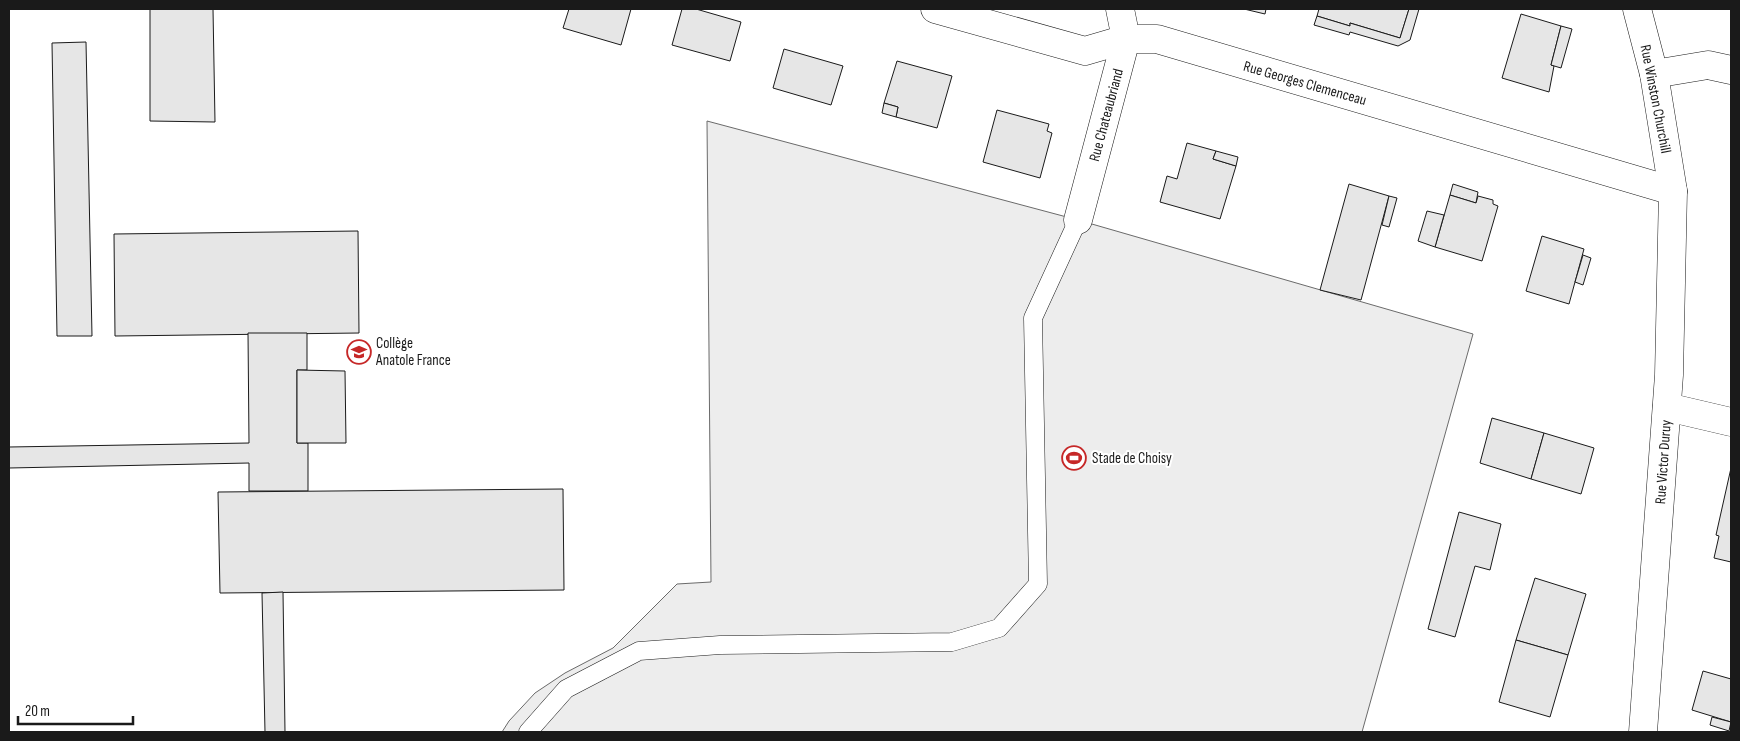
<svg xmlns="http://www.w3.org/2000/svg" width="1740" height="741" font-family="'Sofia Sans Condensed',sans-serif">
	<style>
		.built { fill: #ededed; stroke: #6a6a6a }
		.building { fill: #e6e6e6; stroke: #1a1a1a }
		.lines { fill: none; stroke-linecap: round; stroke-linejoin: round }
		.lane-casing { stroke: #1a1a1a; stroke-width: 19 }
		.street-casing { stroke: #1a1a1a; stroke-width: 29 }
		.lane { stroke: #fff; stroke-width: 18 }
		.street { stroke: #fff; stroke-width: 28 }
		.labels { text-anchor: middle; stroke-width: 4; stroke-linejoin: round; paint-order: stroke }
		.street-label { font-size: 15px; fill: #1a1a1a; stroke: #fff }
		.poi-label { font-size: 15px; fill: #1a1a1a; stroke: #fff; text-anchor: start }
	</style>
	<rect width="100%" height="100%" fill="#fff"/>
	<path class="built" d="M 707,121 L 1078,220 L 1473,334 L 1362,732 L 502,732 L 509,721 L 535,693 L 565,673 L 613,648 L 677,584 L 711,582 Z"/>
	<g class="building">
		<path d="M 150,9 L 213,9 L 215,122 L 150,121 Z"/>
		<path d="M 569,9 L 631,9 L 621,45 L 563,28 Z"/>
		<path d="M 682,9 L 696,9 L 741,22 L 730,61 L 672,45 Z"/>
		<path d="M 1244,9 L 1266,9 L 1265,14 Z"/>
		<path d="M 1319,9 L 1409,9 L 1400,38 L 1350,23 L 1350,26 L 1317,16 Z"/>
		<path d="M 1409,9 L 1419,9 L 1410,40 L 1398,46 L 1350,32 L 1349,35 L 1314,25 L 1317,16 L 1350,26 L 1350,23 L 1400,38 Z"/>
		<path d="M 1521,14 L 1561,26 L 1551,65 L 1554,66 L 1549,92 L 1502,78 Z"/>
		<path d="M 1561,26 L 1572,29 L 1561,68 L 1551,65 Z"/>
		<path d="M 86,42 L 92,336 L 57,336 L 52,43 Z"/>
		<path d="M 784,49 L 843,66 L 831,105 L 773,88 Z"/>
		<path d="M 897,61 L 952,76 L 937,128 L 896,117 L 898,107 L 884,103 Z"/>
		<path d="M 884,103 L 898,107 L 896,117 L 882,113 Z"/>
		<path d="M 997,110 L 1049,124 L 1047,131 L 1052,133 L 1040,178 L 983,162 Z"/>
		<path d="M 1187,143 L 1216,151 L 1213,159 L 1236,166 L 1220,219 L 1160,202 L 1167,176 L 1177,179 Z"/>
		<path d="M 1216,151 L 1238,157 L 1236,166 L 1213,159 Z"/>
		<path d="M 1349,184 L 1389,196 L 1361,300 L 1320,290 Z"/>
		<path d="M 1453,184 L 1478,192 L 1476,203 L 1450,195 Z"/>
		<path d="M 1450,195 L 1476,203 L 1478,196 L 1493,200 L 1493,204 L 1498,206 L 1482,261 L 1435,247 Z"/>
		<path d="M 1389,196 L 1397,198 L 1389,227 L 1382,225 Z"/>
		<path d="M 1427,211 L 1444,215 L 1435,247 L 1418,241 Z"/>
		<path d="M 358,231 L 359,333 L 115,336 L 114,234 Z"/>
		<path d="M 1542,236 L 1584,249 L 1569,304 L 1526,291 Z"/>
		<path d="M 1583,255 L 1591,258 L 1583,285 L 1575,282 Z"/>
		<path d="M 248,333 L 307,333 L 307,370 L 297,370 L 297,443 L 308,443 L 308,491 L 249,491 L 249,463 L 9,468 L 9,447 L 249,443 Z"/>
		<path d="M 297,370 L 345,371 L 346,443 L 297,443 Z"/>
		<path d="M 1492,418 L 1544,433 L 1531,479 L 1480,463 Z"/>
		<path d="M 1544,433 L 1594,448 L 1581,494 L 1531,479 Z"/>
		<path d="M 1731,468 L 1731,562 L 1714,558 L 1719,536 L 1716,535 Z"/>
		<path d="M 563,489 L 564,590 L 220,593 L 218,492 Z"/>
		<path d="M 1459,512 L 1501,524 L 1490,570 L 1475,566 L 1455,637 L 1428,629 Z"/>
		<path d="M 1535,578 L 1586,594 L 1568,655 L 1516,640 Z"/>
		<path d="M 283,592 L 285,732 L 265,732 L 262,593 Z"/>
		<path d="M 1516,640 L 1568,655 L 1550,717 L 1499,702 Z"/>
		<path d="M 1703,671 L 1731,679 L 1731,722 L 1692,710 Z"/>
		<path d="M 1712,717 L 1731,722 L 1729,731 L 1710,725 Z"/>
	</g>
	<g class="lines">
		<g class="lane-casing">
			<path id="lane" d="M 528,732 L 566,689 L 639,651 L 720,645 L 952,642 L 999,628 L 1038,584 L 1033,318 L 1078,220"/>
		</g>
		<g class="street-casing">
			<g id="street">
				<path d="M 935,9 L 1085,51 L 1126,39 L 1157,39 L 1673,191"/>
				<path d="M 1637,9 L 1654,74 L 1673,191 L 1669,375 L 1643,732"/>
				<path d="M 1654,74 L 1708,65 L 1731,70"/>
				<path d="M 1078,220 L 1126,39 L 1120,9"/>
				<path d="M 1667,407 L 1731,422"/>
			</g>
		</g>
		<use href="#lane" class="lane"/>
		<use href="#street" class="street"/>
	</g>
	<defs>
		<g id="school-ring" transform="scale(1.25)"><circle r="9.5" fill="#fff" stroke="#c62828" stroke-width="1.5"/><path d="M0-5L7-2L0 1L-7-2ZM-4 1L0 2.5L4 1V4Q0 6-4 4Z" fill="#c62828"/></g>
		<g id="stadium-ring" transform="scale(1.25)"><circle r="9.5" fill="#fff" stroke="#c62828" stroke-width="1.5"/><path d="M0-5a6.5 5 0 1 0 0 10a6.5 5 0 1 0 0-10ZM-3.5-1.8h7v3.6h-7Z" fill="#c62828"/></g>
	</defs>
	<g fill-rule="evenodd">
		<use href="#school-ring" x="359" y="352"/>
		<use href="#stadium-ring" x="1074" y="458"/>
	</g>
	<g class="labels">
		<g class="street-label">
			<text transform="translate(1305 83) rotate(16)" y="5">Rue Georges Clemenceau</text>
			<text transform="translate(1656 99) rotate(79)" y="5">Rue Winston Churchill</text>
			<text transform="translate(1106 115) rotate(-75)" y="5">Rue Chateaubriand</text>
			<text transform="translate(1663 462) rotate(-86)" y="5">Rue Victor Duruy</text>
		</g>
		<g class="poi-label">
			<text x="376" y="348">Collège<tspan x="376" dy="17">Anatole France</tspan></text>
			<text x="1092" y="463">Stade de Choisy</text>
		</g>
	</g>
	<rect width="1740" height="741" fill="none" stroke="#1a1a1a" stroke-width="20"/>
	<path d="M18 716v8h115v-8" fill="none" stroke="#1a1a1a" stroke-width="2.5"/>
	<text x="25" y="716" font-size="15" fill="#1a1a1a" stroke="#ffffff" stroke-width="4" paint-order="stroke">20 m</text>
</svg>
